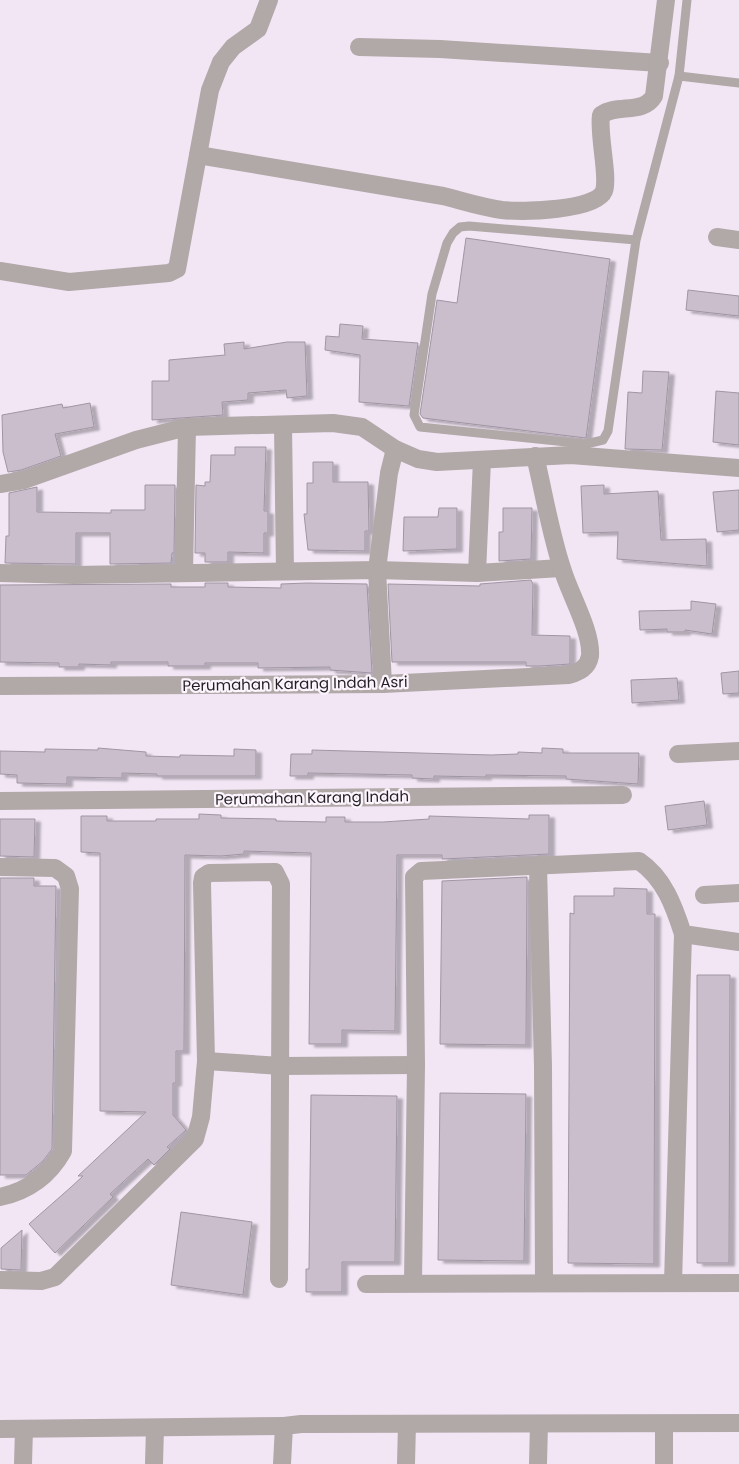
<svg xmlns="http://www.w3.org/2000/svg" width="739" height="1464" font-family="Poppins,sans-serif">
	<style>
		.building { fill: #cabecc; stroke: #a095a3; filter: url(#shadow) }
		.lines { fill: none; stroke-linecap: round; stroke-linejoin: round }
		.lane { stroke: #b1a8a8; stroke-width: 9 }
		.street { stroke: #b1a8a8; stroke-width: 18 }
		.labels { text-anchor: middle; stroke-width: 4.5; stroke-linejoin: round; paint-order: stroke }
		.street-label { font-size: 15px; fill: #221e23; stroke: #fdf5fe }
	</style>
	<defs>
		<filter id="shadow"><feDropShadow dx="5.5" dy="3" stdDeviation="1" flood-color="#0004"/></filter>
	</defs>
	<rect width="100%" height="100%" fill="#f2e6f5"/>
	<g class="building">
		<path d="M 466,238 L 610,259 L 586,438 L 423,418 L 420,414 L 437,300 L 457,303 Z"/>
		<path d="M 688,290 L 739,296 L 739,316 L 686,310 Z"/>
		<path d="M 340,324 L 363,326 L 362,339 L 418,343 L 409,406 L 359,402 L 360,355 L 325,350 L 326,336 L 339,337 Z"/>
		<path d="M 244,342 L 244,349 L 287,342 L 305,342 L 307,396 L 287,398 L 286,390 L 248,393 L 248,400 L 222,402 L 223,415 L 152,420 L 152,381 L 169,381 L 169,360 L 225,355 L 224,344 Z"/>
		<path d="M 643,371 L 669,372 L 662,450 L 625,449 L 628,392 L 642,393 Z"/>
		<path d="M 716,391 L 739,393 L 739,445 L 713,442 Z"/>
		<path d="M 90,403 L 94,427 L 55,434 L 61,456 L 21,470 L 8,472 L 3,452 L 2,415 L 62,404 L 63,408 Z"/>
		<path d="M 235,447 L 266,447 L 264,511 L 268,511 L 268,533 L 264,533 L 264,553 L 228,552 L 228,562 L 205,562 L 205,553 L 195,553 L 196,485 L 205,486 L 205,482 L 210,482 L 211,455 L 235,455 Z"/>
		<path d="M 313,462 L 333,462 L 333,482 L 368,482 L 369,531 L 365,531 L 365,551 L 308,550 L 304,514 L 307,514 L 307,483 L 313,483 Z"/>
		<path d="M 145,485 L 175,485 L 174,553 L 172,553 L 171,563 L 110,564 L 110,533 L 76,533 L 76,564 L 5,563 L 6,536 L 9,536 L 9,493 L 37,487 L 37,512 L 111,513 L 111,510 L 145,510 Z"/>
		<path d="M 604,485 L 604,494 L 658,491 L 661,540 L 706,539 L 707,566 L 617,559 L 618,532 L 583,533 L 581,486 Z"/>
		<path d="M 739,490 L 739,530 L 717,532 L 713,492 Z"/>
		<path d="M 439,508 L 457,508 L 457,549 L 403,551 L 404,517 L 438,517 Z"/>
		<path d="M 503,508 L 532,508 L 531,559 L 499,561 L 499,532 L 503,532 Z"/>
		<path d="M 531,580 L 533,584 L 532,635 L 570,636 L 570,664 L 540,666 L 526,666 L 526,662 L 392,662 L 388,584 L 480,586 L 480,584 Z"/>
		<path d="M 205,583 L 228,583 L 228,587 L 281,588 L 281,584 L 307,583 L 367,584 L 372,673 L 330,670 L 330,667 L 258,668 L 258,663 L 205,663 L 205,666 L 168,666 L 168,662 L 111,662 L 111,665 L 79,664 L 79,667 L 59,667 L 59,663 L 0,662 L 0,585 L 171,584 L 171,587 L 205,587 Z"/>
		<path d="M 691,601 L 716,604 L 712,634 L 685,630 L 685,632 L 667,632 L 667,629 L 640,630 L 639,611 L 691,610 Z"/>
		<path d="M 739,671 L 739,693 L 723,694 L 721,673 Z"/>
		<path d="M 677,678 L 679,700 L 632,703 L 631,680 Z"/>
		<path d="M 98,748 L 146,752 L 146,756 L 180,757 L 180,755 L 234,756 L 234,749 L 256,750 L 256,776 L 157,776 L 157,774 L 122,773 L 122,778 L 67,777 L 67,784 L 17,783 L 17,775 L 0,774 L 0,751 L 45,752 L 45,749 L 98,750 Z"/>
		<path d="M 542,748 L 563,749 L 563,753 L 639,753 L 638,784 L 566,779 L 566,776 L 486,775 L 486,777 L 434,776 L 434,779 L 412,778 L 412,775 L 308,773 L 308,776 L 290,776 L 291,754 L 312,754 L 312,750 L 491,755 L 518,754 L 518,752 L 542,753 Z"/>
		<path d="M 704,801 L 707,825 L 668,830 L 665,806 Z"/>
		<path d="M 199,814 L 221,815 L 221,818 L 276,819 L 276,821 L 326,822 L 326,817 L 345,817 L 345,822 L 383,822 L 429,819 L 429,816 L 529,819 L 529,815 L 549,815 L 549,854 L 442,859 L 442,855 L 397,855 L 395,1031 L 342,1030 L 342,1044 L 309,1044 L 311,853 L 244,851 L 244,854 L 221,856 L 185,855 L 184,1051 L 176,1051 L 176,1083 L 173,1083 L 173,1115 L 186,1130 L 167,1147 L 170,1149 L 154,1165 L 148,1159 L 110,1194 L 113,1197 L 55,1253 L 29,1224 L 70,1188 L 83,1176 L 78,1176 L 146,1112 L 100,1111 L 100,853 L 81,852 L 81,816 L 107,816 L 107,821 L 156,821 L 156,819 L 199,819 Z"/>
		<path d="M 0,819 L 35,819 L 34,857 L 0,856 Z"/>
		<path d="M 527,877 L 526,1045 L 440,1044 L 442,881 Z"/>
		<path d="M 0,878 L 34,878 L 34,886 L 56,886 L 52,1149 L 43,1161 L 26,1175 L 0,1175 Z"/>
		<path d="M 614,888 L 647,889 L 647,914 L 655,914 L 654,1264 L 568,1263 L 570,913 L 574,914 L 574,896 L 614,896 Z"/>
		<path d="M 697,975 L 730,975 L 729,1263 L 697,1263 Z"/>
		<path d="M 440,1093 L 526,1094 L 524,1261 L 438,1260 Z"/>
		<path d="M 311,1095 L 397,1096 L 395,1262 L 342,1262 L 342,1292 L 306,1292 L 306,1269 L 309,1269 Z"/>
		<path d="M 181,1212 L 252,1222 L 243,1295 L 171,1285 Z"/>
		<path d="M 22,1230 L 21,1270 L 1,1269 L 1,1248 Z"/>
	</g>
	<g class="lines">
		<g class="lane">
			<path d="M 679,76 L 739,83"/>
			<path d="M 636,240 L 469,226 L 460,227 L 453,233 L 447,243 L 432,294 L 414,415 L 420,427 L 586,444 L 603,440 L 608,431 L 636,240 L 679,76 L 687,0"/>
		</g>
		<g class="street">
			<path d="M 359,47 L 440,49 L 660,63"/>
			<path d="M 198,155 L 443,196 C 463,201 481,207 502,210 C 522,212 596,211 604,191 C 609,176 598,135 601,115 C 617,103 643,115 654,96 L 666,0"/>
			<path d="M 717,237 L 739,240"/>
			<path d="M 0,271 L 69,282 L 169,273 L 177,269 L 210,90 L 221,62 L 233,47 L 258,29 L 269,0"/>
			<path d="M 283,425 L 285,571"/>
			<path d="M 0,484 L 24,480 L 136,440 L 187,427 L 333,423 L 362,427 L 395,449 L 418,459 L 437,462 L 571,455 L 739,468"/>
			<path d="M 184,572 L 187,427"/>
			<path d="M 0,573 L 74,575 L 377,570 L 477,573 L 561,568"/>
			<path d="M 477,573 L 482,460"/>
			<path d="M 383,684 L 377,570 L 389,473 L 395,449"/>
			<path d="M 0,686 L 383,684 L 569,675 C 579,672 588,668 590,656 C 592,631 569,593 562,568 C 550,532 544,493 535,456"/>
			<path d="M 678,754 L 739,751"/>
			<path d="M 0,801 L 623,795"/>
			<path d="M 538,865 L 543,1067 L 544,1283"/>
			<path d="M 0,867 L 55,868 L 66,876 L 70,889 L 63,1151 C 49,1176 28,1191 0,1197"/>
			<path d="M 704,895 L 739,893"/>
			<path d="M 206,1061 L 281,1066 L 416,1065"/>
			<path d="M 0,1280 L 41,1281 L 55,1277 L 195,1139 L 201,1117 L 206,1061 L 202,883 L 203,877 L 209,873 L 275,872 L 281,884 L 279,1279"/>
			<path d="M 413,1282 L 416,1065 L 414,877 L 421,871 L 639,861 C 664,878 674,906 683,934 L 739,942"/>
			<path d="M 673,1283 L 683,934"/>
			<path d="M 366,1284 L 739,1283"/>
			<path d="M 0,1429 L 284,1426"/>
			<path d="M 23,1464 L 24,1429"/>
			<path d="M 154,1464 L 155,1428"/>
			<path d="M 282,1464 L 284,1426 L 301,1424 L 739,1423"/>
			<path d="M 406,1464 L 407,1424"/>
			<path d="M 538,1464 L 539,1424"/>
			<path d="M 664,1464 L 664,1424"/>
		</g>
	</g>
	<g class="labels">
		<g class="street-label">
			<text transform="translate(295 684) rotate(-1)" y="5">Perumahan Karang Indah Asri</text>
			<text transform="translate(312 798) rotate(-1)" y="5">Perumahan Karang Indah</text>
		</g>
	</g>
</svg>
